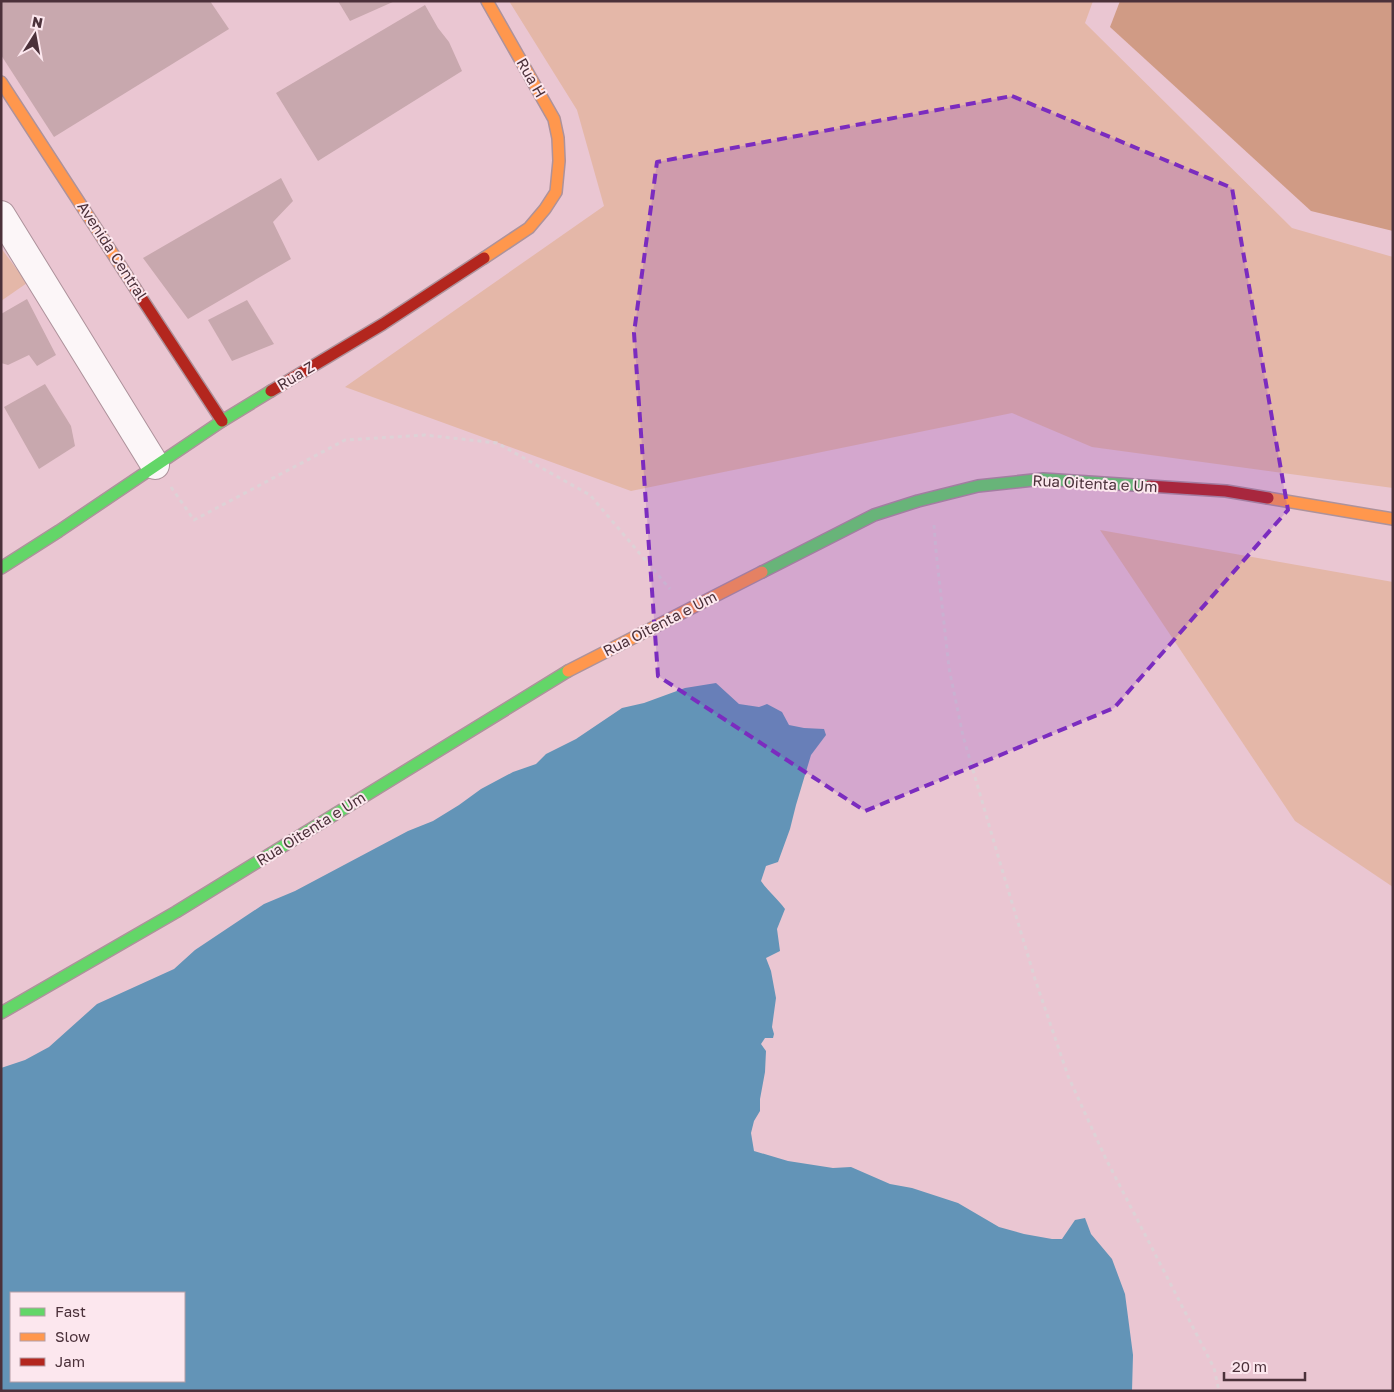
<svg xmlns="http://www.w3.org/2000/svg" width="1394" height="1392" font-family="'Golos Text',sans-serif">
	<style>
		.green { fill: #e4b7a8 }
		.forest { fill: #d09b85 }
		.water { fill: #6394b7; fill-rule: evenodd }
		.building { fill: #c8a8ae }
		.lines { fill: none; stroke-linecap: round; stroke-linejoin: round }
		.street-casing { stroke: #ad929b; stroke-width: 30 }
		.fast-casing { stroke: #ad929b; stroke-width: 14 }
		.slow-casing { stroke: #ad929b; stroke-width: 14 }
		.jam-casing { stroke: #ad929b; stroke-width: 14 }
		.path { stroke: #ddd2d6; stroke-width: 3; stroke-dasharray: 4 4; stroke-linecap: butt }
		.street { stroke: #fcf6f8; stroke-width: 28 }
		.fast { stroke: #63d668; stroke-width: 11 }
		.slow { stroke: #ff974d; stroke-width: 11 }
		.jam { stroke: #b3261e; stroke-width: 11 }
		.marked { fill: #7b2cbf; fill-opacity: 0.2; stroke: #7b2cbf; stroke-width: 4; stroke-dasharray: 10 6; stroke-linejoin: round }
		.labels { text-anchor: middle; stroke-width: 4; stroke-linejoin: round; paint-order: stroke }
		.street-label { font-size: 15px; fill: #4b313a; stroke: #fce7ee }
	</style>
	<rect width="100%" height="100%" fill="#eac6d2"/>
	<g class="green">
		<path d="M 509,1 L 1093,1 L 1085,23 L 1292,228 L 1393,257 L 1393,488 L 1092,447 L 1012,413 L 631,491 L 345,387 L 604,206 L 577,110 Z"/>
		<path d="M 1,248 L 27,283 L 1,301 Z"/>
		<path d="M 1100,530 L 1393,582 L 1393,887 L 1295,821 Z"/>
	</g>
	<path class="forest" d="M 1120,1 L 1393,1 L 1393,231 L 1311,211 L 1110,27 Z"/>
	<path class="water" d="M 716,683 L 739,704 L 759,707 L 767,704 L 782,712 L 789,725 L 804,728 L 824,729 L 826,735 L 811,755 L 796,805 L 790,829 L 778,862 L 766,866 L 761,881 C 768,891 778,899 785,909 L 777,929 L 780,951 L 766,958 L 771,971 L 776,998 L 772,1027 L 774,1034 L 773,1038 L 765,1038 L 761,1044 L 766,1051 L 765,1072 L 760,1099 L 760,1111 L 754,1121 L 751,1133 L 754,1151 L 788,1161 L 833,1168 L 851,1167 L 890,1184 L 912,1188 L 958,1203 L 999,1227 L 1024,1234 L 1052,1239 L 1062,1239 L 1075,1220 L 1085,1218 L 1091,1234 L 1112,1259 L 1125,1294 L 1133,1355 L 1132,1391 L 1,1391 L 1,1068 L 25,1060 L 49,1047 L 97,1004 L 174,969 L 195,950 L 264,904 L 295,891 L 408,831 L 433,821 L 459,805 L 481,789 L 513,772 L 536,764 L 546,754 L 576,739 L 622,708 L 644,703 L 685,688 ZM 11,1293 L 184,1293 L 184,1381 L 11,1381 Z"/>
	<g class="building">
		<path d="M 1,1 L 210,1 L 229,29 L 54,137 L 1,55 Z"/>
		<path d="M 338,1 L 395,1 L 350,21 Z"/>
		<path d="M 425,5 L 438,28 L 449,42 L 462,71 L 318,161 L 276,93 Z"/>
		<path d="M 281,178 L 293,201 L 273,222 L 291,259 L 188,319 L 143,258 Z"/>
		<path d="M 27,299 L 56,355 L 37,366 L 29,355 L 8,365 L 1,363 L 1,314 Z"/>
		<path d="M 247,300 L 274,344 L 232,361 L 208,320 Z"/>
		<path d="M 45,384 L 71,426 L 75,446 L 39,469 L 4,407 Z"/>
	</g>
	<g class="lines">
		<g class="street-casing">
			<path id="street" d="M 1,215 L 155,465"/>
		</g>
		<g class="fast-casing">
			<g id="fast">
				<path d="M 1,568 L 59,531 L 222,421 L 271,391"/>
				<path d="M 762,572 L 874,515 L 918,501 L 978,486 L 1043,479 L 1149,486"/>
				<path d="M 1,1013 L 176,912 L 568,671"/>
			</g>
		</g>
		<g class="slow-casing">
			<g id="slow">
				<path d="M 1,82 L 135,288"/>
				<path d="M 484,258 L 529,228 L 545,209 L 556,192 L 559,161 L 558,138 L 554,119 L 487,1"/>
				<path d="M 1268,498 L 1393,519"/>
				<path d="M 568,671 L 762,572"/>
			</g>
		</g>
		<g class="jam-casing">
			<g id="jam">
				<path d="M 135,288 L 222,421"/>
				<path d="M 271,391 L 383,324 L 484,258"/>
				<path d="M 1149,486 L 1226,491 L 1268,498"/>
			</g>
		</g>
		<g class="path">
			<path d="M 171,487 L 194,520 L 345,440 L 425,435 L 497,443 L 590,495 L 670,589"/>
			<path d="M 934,525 L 936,551 L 949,668 L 963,736 L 1001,866 L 1035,979 L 1068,1076 L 1106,1159 L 1214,1368 L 1219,1391"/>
		</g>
		<use href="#street" class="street"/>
		<use href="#fast" class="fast"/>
		<use href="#slow" class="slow"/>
		<use href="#jam" class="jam"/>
	</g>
	<path class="marked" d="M 1012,96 L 1232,188 L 1288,510 L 1114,708 L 865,811 L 658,676 L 634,333 L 657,162 Z"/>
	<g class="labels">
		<g class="street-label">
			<text transform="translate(531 78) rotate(60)" y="5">Rua H</text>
			<text transform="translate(112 251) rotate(57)" y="5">Avenida Central</text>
			<text transform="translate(296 376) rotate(-31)" y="5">Rua Z</text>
			<text transform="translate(1095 484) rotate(3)" y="5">Rua Oitenta e Um</text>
			<text transform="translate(660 624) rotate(-27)" y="5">Rua Oitenta e Um</text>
			<text transform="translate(311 829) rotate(-32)" y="5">Rua Oitenta e Um</text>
		</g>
	</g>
	<rect width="1394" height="1392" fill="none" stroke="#4b313a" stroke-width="5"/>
	<rect x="10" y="1292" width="175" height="90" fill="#fce7ee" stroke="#b59ea6"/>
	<rect x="20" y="1308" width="25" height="8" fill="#63d668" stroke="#b59ea6"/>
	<text x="55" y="1317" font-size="15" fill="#4b313a">Fast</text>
	<rect x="20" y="1333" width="25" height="8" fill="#ff974d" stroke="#b59ea6"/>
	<text x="55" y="1342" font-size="15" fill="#4b313a">Slow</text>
	<rect x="20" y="1358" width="25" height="8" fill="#b3261e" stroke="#b59ea6"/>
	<text x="55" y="1367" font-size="15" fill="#4b313a">Jam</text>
	<g transform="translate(35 35) rotate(11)" stroke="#fce7ee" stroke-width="4" paint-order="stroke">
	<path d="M0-4L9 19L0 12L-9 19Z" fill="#4b313a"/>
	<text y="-8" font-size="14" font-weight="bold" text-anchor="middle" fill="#4b313a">N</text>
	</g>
	<path d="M1224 1372v8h81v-8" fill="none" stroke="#4b313a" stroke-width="2.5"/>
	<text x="1232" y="1372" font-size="15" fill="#4b313a" stroke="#fce7ee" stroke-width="4" paint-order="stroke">20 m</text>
</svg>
